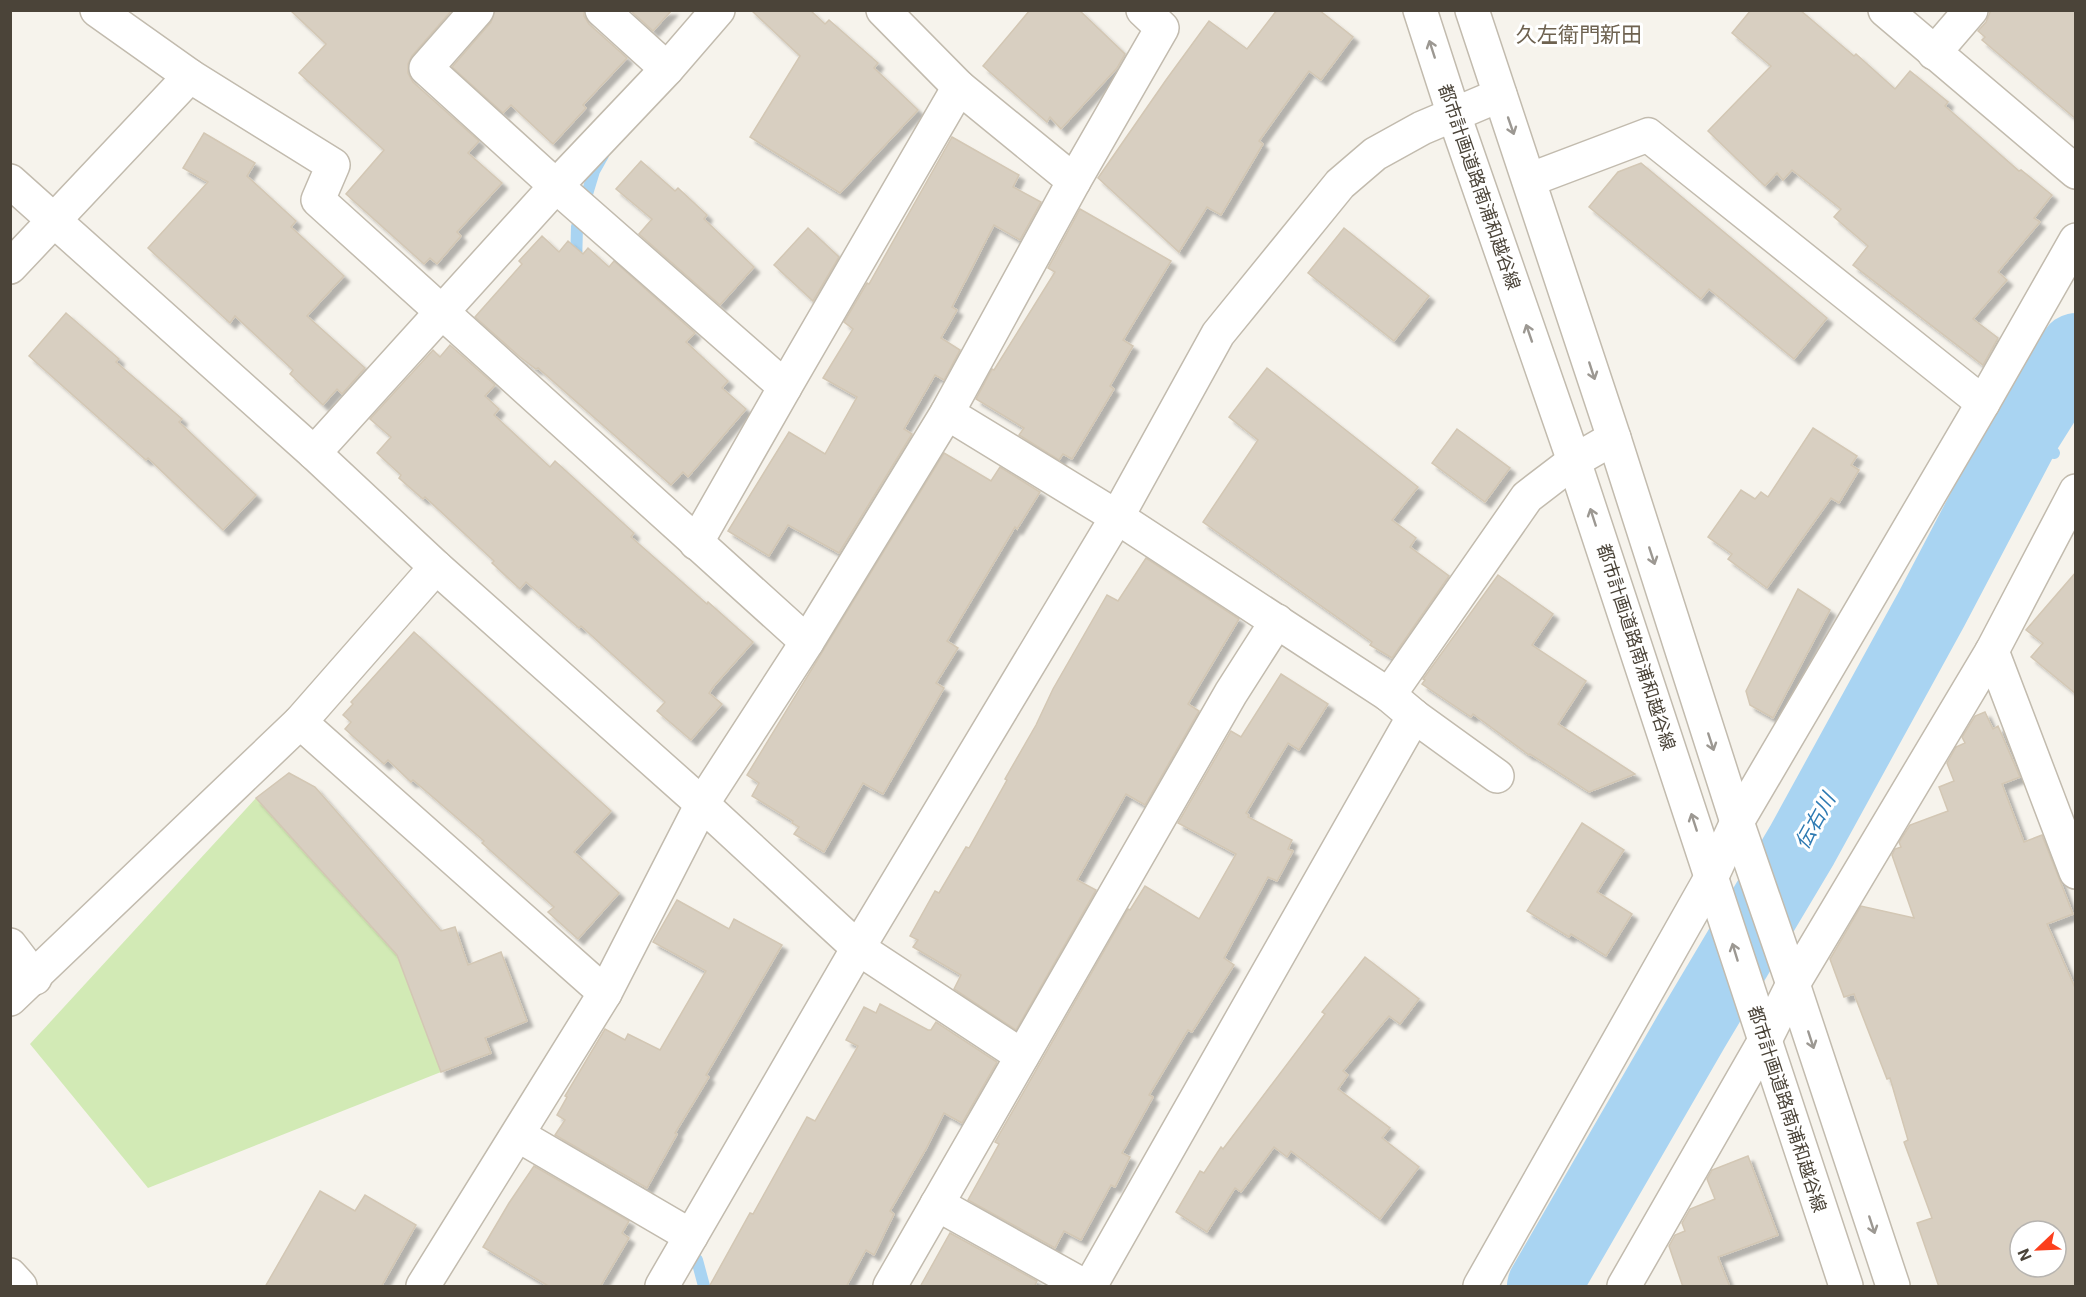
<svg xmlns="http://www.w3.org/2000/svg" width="2086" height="1297" font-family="Roboto,'Noto Sans JP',sans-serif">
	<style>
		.green { fill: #d2eab5 }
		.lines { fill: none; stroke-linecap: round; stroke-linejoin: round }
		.stream { stroke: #a9d4f2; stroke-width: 12 }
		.river { stroke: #a9d4f2; stroke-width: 74 }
		.building { fill: #d8cfc1; stroke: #d3c7b4; stroke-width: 1.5; fill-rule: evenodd; filter: url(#shadow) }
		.minor-casing { stroke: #c2bbae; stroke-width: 36 }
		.tertiary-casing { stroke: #c2bbae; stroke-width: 36 }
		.minor { stroke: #fff; stroke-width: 33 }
		.tertiary { stroke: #fff; stroke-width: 33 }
		.oneway { stroke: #9c9892 }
		.labels { text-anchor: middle; stroke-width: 6; stroke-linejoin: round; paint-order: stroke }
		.street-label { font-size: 18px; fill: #4b4439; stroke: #fff }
		.water-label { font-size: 20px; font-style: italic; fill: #2e7ab2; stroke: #fff }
		.quarter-label { font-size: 21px; fill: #6e6250; stroke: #fff }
	</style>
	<defs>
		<filter id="shadow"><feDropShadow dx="5.5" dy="5.5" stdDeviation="1.5" flood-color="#0004"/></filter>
	</defs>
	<rect width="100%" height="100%" fill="#f6f3ec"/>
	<path class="green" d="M 256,798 L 397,955 L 441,1072 L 148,1188 L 30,1044 Z"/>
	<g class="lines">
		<g class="stream">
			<path d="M 576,265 L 577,227 L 594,171 L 603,155"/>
			<path d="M 2025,431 L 2054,453"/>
			<path d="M 697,1260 L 704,1286"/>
		</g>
		<path class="river" d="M 1544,1286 L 1692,1030 L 1802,845 L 1932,608 L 2025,431 L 2076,350"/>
	</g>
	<g class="building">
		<path d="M 290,10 L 452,10 L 412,56 L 408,64 L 408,73 L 413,82 L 479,141 L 468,153 L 502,183 L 457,232 L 461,236 L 437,264 L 430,258 L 424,264 L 346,194 L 384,150 L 299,73 L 326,44 Z"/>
		<path d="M 495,10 L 584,10 L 584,16 L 589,24 L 627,58 L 583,105 L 586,108 L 553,144 L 511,105 L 503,113 L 452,67 L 491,22 Z"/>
		<path d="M 630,10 L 672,10 L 653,31 Z"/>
		<path d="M 751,10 L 810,10 L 825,24 L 829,20 L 878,63 L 874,68 L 918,110 L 840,193 L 750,137 L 800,56 Z"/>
		<path d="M 1030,10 L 1079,10 L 1125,54 L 1117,68 L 1061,129 L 1050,117 L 1047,122 L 983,66 Z"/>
		<path d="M 1277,10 L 1319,10 L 1353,37 L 1321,80 L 1309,71 L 1259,141 L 1263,144 L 1221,215 L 1207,207 L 1179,252 L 1098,178 L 1166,80 L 1209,21 L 1247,49 Z"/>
		<path d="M 1751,10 L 1800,10 L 1854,56 L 1856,54 L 1895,89 L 1910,71 L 1948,102 L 1945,106 L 2019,171 L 2021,170 L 2052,195 L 2034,218 L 2040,222 L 1998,272 L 2007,280 L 1973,319 L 1998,338 L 1983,365 L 1853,265 L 1868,246 L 1834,217 L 1841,209 L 1792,170 L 1783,180 L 1777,173 L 1765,186 L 1708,131 L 1771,66 L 1732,33 Z"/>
		<path d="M 1991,10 L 2076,10 L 2076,119 L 1982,40 L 1985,37 L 1978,31 L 1986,22 Z"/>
		<path d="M 204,133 L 255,163 L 247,176 L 296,221 L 291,227 L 344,276 L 307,316 L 365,368 L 342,394 L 337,389 L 323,405 L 290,374 L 293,370 L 235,316 L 230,323 L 148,248 L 208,182 L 183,168 Z"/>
		<path d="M 952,137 L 1019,175 L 1013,187 L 1041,202 L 1020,240 L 994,225 L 952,307 L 957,310 L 941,338 L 960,350 L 944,380 L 935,375 L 904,429 L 912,434 L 839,553 L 788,525 L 769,556 L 728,531 L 789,432 L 825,454 L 857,397 L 823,378 L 853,329 L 844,322 L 867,283 L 869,284 Z"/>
		<path d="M 641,161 L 675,191 L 678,188 L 707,215 L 704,219 L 754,267 L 720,305 L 639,234 L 652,219 L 616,189 Z"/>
		<path d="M 1641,163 L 1827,318 L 1794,359 L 1709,289 L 1701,299 L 1589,207 L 1618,172 Z"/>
		<path d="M 1080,209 L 1171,261 L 1123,340 L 1133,346 L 1110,386 L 1114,389 L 1072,459 L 1063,454 L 1059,460 L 1019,435 L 1024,428 L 976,399 L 992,369 L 994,370 L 1055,272 L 1048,268 Z"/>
		<path d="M 808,228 L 839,257 L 813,301 L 774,265 Z"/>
		<path d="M 1344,228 L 1429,296 L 1394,341 L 1308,273 Z"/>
		<path d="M 542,236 L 559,252 L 568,241 L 583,254 L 588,248 L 609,267 L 614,261 L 695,333 L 686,342 L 728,381 L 722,388 L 746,409 L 688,477 L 683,472 L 671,485 L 538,368 L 536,369 L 520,357 L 475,317 L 522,264 L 519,261 Z"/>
		<path d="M 66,313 L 119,359 L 116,362 L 182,419 L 179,422 L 256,495 L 223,530 L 148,458 L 146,460 L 29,356 Z"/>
		<path d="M 450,345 L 495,385 L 485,396 L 499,409 L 494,415 L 550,467 L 555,461 L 634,533 L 631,537 L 707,604 L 708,602 L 753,642 L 714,686 L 709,693 L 722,704 L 691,740 L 657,711 L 665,702 L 581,626 L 579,628 L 526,582 L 520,589 L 492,563 L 494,561 L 425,497 L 423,499 L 399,478 L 401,475 L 377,453 L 391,437 L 370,419 L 433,350 L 440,357 Z"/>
		<path d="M 1267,368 L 1418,487 L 1392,520 L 1416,538 L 1410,547 L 1449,576 L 1392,658 L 1370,645 L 1372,642 L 1203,522 L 1258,440 L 1229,417 Z"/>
		<path d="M 1813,428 L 1857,456 L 1851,465 L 1859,470 L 1839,503 L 1831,498 L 1767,588 L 1728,559 L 1732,554 L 1708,537 L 1741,490 L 1755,499 L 1761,492 L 1768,497 Z"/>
		<path d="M 1457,429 L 1510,468 L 1485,502 L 1432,463 Z"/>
		<path d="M 944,453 L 991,481 L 1000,467 L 1040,492 L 1017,529 L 1015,527 L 947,641 L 958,648 L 936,683 L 944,688 L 883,794 L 863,783 L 824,852 L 794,834 L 799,827 L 792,823 L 793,821 L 752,796 L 759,783 L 747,775 Z"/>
		<path d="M 1146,558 L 1239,619 L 1188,704 L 1199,711 L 1145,805 L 1126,794 L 1077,880 L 1096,890 L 1016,1030 L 954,989 L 961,975 L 913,947 L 918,940 L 910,936 L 935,891 L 939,893 L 966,847 L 969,848 L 1007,780 L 1005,779 L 1036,725 L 1053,689 L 1107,595 L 1118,601 Z"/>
		<path d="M 2076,572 L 2076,694 L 2031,657 L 2043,643 L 2026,630 Z"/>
		<path d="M 1498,575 L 1553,614 L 1532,645 L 1586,681 L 1558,724 L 1635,774 L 1589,792 L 1530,754 L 1529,755 L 1473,714 L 1471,717 L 1422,684 L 1425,680 L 1423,679 Z"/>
		<path d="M 1798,589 L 1830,610 L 1773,718 L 1750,705 L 1746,691 Z"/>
		<path d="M 414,632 L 611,811 L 574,852 L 619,893 L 578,939 L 548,912 L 554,907 L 482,843 L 484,841 L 413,780 L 411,782 L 388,760 L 384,764 L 345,729 L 351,722 L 343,715 L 353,704 L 351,702 Z"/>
		<path d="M 1281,674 L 1328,704 L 1299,750 L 1288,743 L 1246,813 L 1249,815 L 1248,817 L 1292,840 L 1288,849 L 1293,851 L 1277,881 L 1268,877 L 1224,958 L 1234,965 L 1192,1032 L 1188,1030 L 1149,1095 L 1153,1097 L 1122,1153 L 1130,1157 L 1115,1187 L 1111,1185 L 1081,1240 L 1064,1231 L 1055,1248 L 968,1200 L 999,1144 L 995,1142 L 1128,909 L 1130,910 L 1145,886 L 1199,919 L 1236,854 L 1178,823 L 1231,731 L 1241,737 Z"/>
		<path d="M 1985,712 L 1993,729 L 1998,726 L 2020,777 L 2002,784 L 2024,842 L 2042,835 L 2073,914 L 2047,924 L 2076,990 L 2076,1287 L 1939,1287 L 1917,1223 L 1932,1218 L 1904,1142 L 1908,1140 L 1890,1078 L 1887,1079 L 1854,994 L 1844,997 L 1830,959 L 1861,906 L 1914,918 L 1892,855 L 1895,849 L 1901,847 L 1899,842 L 1910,825 L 1948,811 L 1939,787 L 1954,781 L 1947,763 L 1956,747 L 1965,743 L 1962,737 L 1975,716 ZM 2020,1231 L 2056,1231 L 2056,1267 L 2020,1267 Z"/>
		<path d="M 289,773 L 315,787 L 441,931 L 455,927 L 468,965 L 501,952 L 527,1021 L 485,1038 L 491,1053 L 441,1072 L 397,955 L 256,798 Z"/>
		<path d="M 1582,823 L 1624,850 L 1597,892 L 1632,914 L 1606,956 L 1571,934 L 1569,937 L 1527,911 Z"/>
		<path d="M 677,900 L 729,929 L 734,919 L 782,945 L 706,1075 L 709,1077 L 675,1133 L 677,1134 L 647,1188 L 555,1135 L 565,1120 L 557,1115 L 567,1097 L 565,1096 L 605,1029 L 625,1040 L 628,1034 L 660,1050 L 706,971 L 653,942 Z"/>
		<path d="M 1365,957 L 1419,999 L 1400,1024 L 1389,1016 L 1343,1071 L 1348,1075 L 1338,1089 L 1390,1128 L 1382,1138 L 1419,1167 L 1380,1219 L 1291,1151 L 1287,1157 L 1274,1147 L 1241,1192 L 1235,1188 L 1207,1232 L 1176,1212 L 1200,1171 L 1204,1173 L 1221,1147 L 1223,1149 L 1325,1014 L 1322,1012 Z"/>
		<path d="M 880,1004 L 928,1030 L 931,1030 L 936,1022 L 997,1062 L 962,1123 L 944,1113 L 926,1149 L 890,1211 L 894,1214 L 874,1255 L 866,1250 L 846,1287 L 709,1287 L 750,1213 L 753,1214 L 807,1117 L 815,1121 L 858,1046 L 846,1040 L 864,1007 L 876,1013 Z"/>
		<path d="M 1748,1156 L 1778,1235 L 1718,1257 L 1730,1287 L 1683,1287 L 1669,1246 L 1675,1235 L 1685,1231 L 1682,1223 L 1690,1209 L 1715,1199 L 1707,1179 L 1712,1170 Z"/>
		<path d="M 534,1166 L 629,1221 L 622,1233 L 629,1238 L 600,1287 L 550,1287 L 483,1247 L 509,1203 Z"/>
		<path d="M 320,1191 L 355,1211 L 365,1195 L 416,1225 L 381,1287 L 265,1287 Z"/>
		<path d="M 950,1233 L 1037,1281 L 1034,1287 L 920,1287 Z"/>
	</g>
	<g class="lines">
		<g class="minor-casing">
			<g id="minor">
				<path d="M 97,10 L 190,76 L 333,165 L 318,200 L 807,642"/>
				<path d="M 602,10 L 667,69"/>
				<path d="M 883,10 L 959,87"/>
				<path d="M 1885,10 L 2076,172"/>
				<path d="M 1934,53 L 1971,10"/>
				<path d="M 1529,180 L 1648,135 L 1983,403"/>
				<path d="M 10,267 L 190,76"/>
				<path d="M 785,387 L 959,87 L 1074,181"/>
				<path d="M 947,413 L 1117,517 L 1389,695 L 1414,716 L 1497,776"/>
				<path d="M 314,453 L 556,186 L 426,68 L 477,10"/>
				<path d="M 696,543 L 785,387 L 556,186 L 667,69 L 718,10"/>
				<path d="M 1992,651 L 2076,872"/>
				<path d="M 1389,695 L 1527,497 L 1574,461 L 1614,438"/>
				<path d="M 300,722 L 605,993"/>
				<path d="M 10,945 L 35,978"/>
				<path d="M 858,948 L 1022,1056"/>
				<path d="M 10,999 L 300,722 L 436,567"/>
				<path d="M 518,1135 L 691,1236"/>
				<path d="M 937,1204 L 1084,1286"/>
				<path d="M 10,1275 L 20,1286"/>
				<path d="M 423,1286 L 605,993 L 702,804 L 807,642 L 947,413 L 1074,181 L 1162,28 L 1143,10"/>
				<path d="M 890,1286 L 1231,693 L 1277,621"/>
				<path d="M 1090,1286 L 1414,716"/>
				<path d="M 1480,1286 L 1712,876 L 1737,822 L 1983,403 L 2076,240"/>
				<path d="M 1624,1286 L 1764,1042 L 1793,984 L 1992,651 L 2076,491"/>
			</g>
		</g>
		<g class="tertiary-casing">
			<g id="tertiary">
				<path d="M 1420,10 L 1454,115 L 1574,461 L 1846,1286"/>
				<path d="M 1472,10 L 1614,438 L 1737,822 L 1793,984 L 1893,1286"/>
				<path d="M 10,181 L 314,453 L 436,567 L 702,804 L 858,948"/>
				<path d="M 662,1286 L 858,948 L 1117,517 L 1218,334 L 1340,184 L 1375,154 L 1422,128 L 1500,95"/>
			</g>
		</g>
		<use href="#minor" class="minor"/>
		<use href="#tertiary" class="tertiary"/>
	</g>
	<defs><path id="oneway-shaft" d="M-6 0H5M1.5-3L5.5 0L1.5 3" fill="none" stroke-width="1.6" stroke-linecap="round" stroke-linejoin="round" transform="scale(1.5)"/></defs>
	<g class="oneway">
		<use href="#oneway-shaft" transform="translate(1432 49) rotate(-108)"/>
		<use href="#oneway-shaft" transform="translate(1511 126) rotate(71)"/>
		<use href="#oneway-shaft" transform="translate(1529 333) rotate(-109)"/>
		<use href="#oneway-shaft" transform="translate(1592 371) rotate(72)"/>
		<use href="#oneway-shaft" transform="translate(1593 517) rotate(-108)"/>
		<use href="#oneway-shaft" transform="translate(1652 556) rotate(72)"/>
		<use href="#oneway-shaft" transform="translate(1711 742) rotate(72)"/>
		<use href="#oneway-shaft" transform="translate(1694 822) rotate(-108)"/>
		<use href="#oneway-shaft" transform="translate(1735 952) rotate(-107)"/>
		<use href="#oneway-shaft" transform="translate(1811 1040) rotate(72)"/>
		<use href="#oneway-shaft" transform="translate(1872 1225) rotate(72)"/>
	</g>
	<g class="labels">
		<g class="street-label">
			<text transform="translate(1479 187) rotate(71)" y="6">都市計画道路南浦和越谷線</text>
			<text transform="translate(1636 647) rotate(72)" y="6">都市計画道路南浦和越谷線</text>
			<text transform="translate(1787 1109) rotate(72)" y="6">都市計画道路南浦和越谷線</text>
		</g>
		<g class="water-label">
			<text transform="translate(1815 821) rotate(-61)" y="7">伝右川</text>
		</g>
		<g class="quarter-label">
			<text x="1579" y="42">久左衛門新田</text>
		</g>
	</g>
	<rect width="2086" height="1297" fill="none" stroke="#4b4439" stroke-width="24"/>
	<g transform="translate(2038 1249) rotate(247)"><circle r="28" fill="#ffffff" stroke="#b7b4b0" stroke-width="1.5"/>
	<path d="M0-4.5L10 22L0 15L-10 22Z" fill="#fc3f1d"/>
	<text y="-9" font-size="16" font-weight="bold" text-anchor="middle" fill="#4b4439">N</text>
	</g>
</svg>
